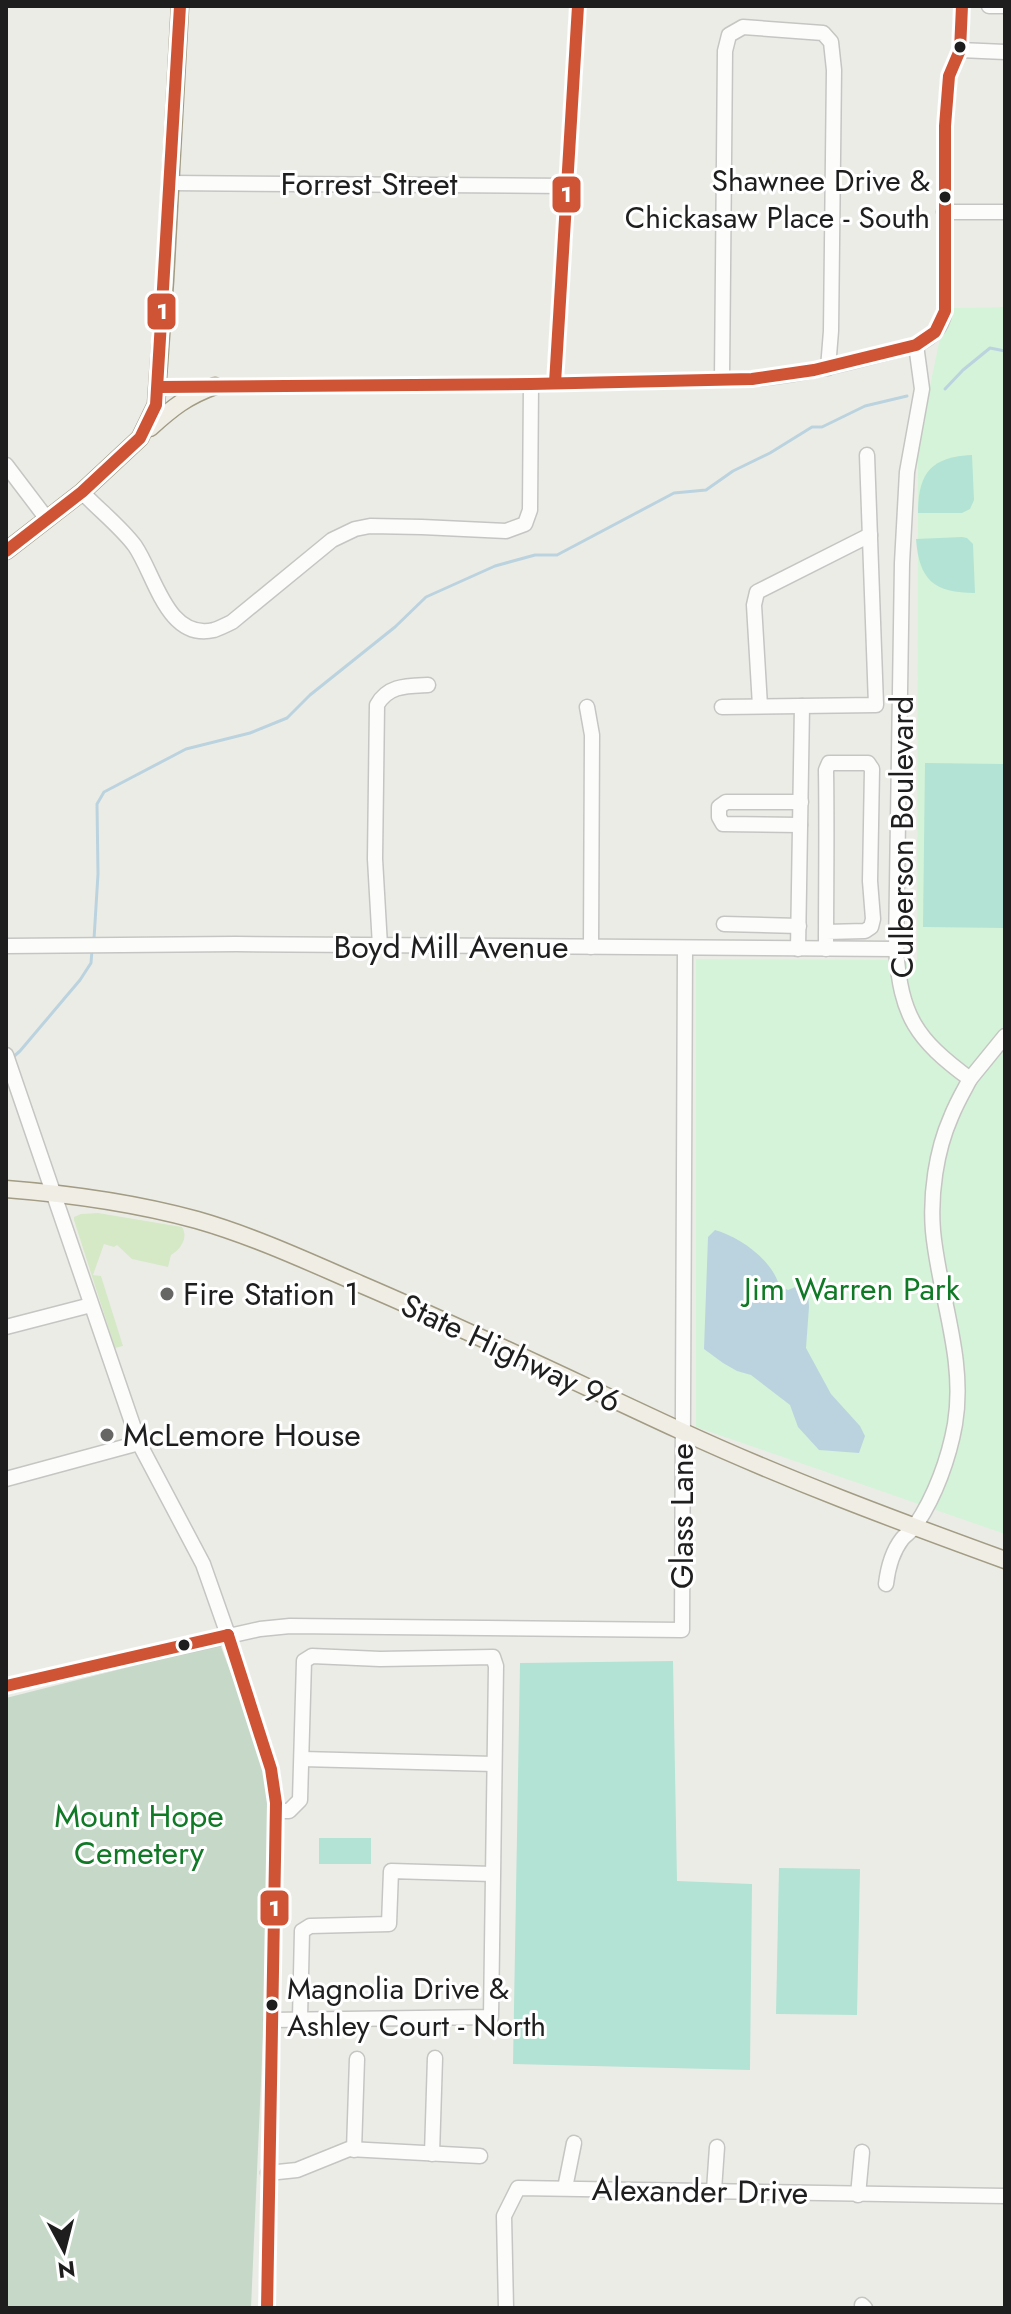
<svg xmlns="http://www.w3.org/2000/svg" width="1011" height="2314" font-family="Jost,sans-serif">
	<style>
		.grass { fill: #d5e9c7 }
		.cemetery { fill: #c6d8c8 }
		.park { fill: #d5f3d9 }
		.pitch { fill: #b3e3d4 }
		.water { fill: #bbd3df }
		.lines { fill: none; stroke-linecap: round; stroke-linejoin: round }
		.stream { stroke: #bbd3df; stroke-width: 3 }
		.minor-casing { stroke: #c5c5c3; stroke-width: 17 }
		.major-casing { stroke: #a29c84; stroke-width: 19 }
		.minor { stroke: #fcfcfb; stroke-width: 14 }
		.major { stroke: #f0ede5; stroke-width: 16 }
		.bus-1-casing { stroke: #fff; stroke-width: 18 }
		.bus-1 { stroke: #cf5436; stroke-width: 12 }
		.bus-dot { fill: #1e1e1e; stroke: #fff; stroke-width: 3 }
		.poi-dot { fill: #666664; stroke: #fff; stroke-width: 3 }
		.labels { text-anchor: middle; stroke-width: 6; stroke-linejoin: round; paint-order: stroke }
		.bus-label { font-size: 30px; fill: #1e1e1e; stroke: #fff; text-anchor: end }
		.street-label { font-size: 32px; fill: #1e1e1e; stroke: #fff }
		.park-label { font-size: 32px; fill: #0f7925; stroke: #fff }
		.poi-label { font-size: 32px; fill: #1e1e1e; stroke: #fff; text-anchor: start }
		.line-badge { stroke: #fff; stroke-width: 3 }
		.badge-label { font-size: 22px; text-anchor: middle; font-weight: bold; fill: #fff }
	</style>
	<rect width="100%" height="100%" fill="#ecece7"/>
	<path class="grass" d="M 98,1213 L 182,1227 C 189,1238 180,1250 171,1255 L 168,1267 L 132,1259 L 117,1245 L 114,1247 L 104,1244 L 93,1275 L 101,1276 L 123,1346 L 115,1348 L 74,1220 L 74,1217 L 81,1214 Z"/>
	<path class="cemetery" d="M 220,1644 L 274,1788 L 251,2308 L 6,2308 L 6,1698 Z"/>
	<path class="park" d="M 1005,307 L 1005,1534 L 696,1427 L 696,959 L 917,960 L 918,445 L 946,308 Z"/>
	<g class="pitch">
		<path d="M 972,455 L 974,500 L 970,509 L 962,513 L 918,513 C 918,473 931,457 972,455 Z"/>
		<path d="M 962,537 L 967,538 L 973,544 L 975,593 C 934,593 919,580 916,539 Z"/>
		<path d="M 925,763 L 1005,764 L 1005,928 L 923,927 Z"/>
		<path d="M 673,1661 L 677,1881 L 752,1884 L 750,2070 L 513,2064 L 520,1663 Z"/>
		<rect x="319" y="1838" width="52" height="26"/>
		<path d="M 779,1868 L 860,1869 L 857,2015 L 776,2014 Z"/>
	</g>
	<path class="water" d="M 715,1230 C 740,1237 772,1260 779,1285 L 788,1290 L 800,1285 L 808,1291 L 809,1307 L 806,1348 L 831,1394 L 860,1426 L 865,1436 L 859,1453 L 819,1450 L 798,1427 L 790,1405 L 751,1375 L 737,1371 L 723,1363 L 704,1349 L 708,1237 Z"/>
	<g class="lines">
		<g class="stream">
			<path d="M 945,389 L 963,370 L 990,348 L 1005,351"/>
			<path d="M 94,939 L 98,874 L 97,804 L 104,792 L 186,749 L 250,733 L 287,718 L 310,695 L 395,627 L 426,597 L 495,566 L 535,555 L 557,555 L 674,493 L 706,490 L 733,471 L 770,453 L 812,427 L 822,427 L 865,406 L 907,396"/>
			<path d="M 12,1058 L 20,1051 L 80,980 L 91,963 L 92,950"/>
		</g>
		<g class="minor-casing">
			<g id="minor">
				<path d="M 989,6 L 1005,6"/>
				<path d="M 960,50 L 1005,52"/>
				<path d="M 171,183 L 568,186"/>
				<path d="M 944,212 L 1005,212"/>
				<path d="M 722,379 L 725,51 L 729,35 L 743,27 L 823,33 L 831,42 L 834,70 L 831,331 L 828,368"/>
				<path d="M 555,383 L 578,6"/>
				<path d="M 159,387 L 531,384 L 752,379 C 808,375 862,359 916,345 C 933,337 941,329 945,311 L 945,126 L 949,76 L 960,50 L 962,6"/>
				<path d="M 6,465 L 47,519"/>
				<path d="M 82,492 C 99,510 121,527 135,546 C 155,575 167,641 214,630 C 220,628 226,625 232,622 L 332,540 L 355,529 L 370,526 L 422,527 L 506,531 L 525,524 L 530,510 L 531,384"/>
				<path d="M 760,706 L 754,605 L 757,592 L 870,535"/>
				<path d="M 587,707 L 592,735 L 591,947"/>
				<path d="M 722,707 L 876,705 L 867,455"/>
				<path d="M 800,825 L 723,824 L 719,817 L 719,807 L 726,802 L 801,802"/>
				<path d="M 724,924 L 799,926"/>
				<path d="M 826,932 L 865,931 L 871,927 L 873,919 L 870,881 L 872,769 L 868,763 L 829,763 L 826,770 C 827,830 826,889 826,949"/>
				<path d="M 6,946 L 236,944 L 896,949"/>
				<path d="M 380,946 L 375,859 L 377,705 C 388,685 407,686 428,685"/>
				<path d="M 798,949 L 802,706"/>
				<path d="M 6,1055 L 139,1443 L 203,1564 L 228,1635 L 271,1769 L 276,1803 L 267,2308"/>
				<path d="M 970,1079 L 1005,1036"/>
				<path d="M 6,1327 L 91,1305"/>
				<path d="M 6,1479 L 139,1443"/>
				<path d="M 886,1584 C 888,1567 892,1552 902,1539 C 906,1534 912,1531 915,1526 C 935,1497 949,1458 955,1424 C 966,1358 939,1296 933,1231 C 930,1195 936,1151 951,1117 C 956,1104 963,1092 970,1079 C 916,1039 901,1017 896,949 L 902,563 L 907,472 L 922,389 L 916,345"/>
				<path d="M 6,1686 L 260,1629 L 290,1626 L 682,1630 L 685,948"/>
				<path d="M 302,1759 L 494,1764"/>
				<path d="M 300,2018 L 302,1931 L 310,1926 L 389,1924 L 391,1871 L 492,1874"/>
				<path d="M 271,2020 L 491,2017 L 496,1666 L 493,1657 L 380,1659 L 312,1656 L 304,1661 L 300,1800 L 289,1811 L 276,1811"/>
				<path d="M 354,2150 L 357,2059"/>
				<path d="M 432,2154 L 435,2058"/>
				<path d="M 268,2173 L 297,2170 L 349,2149 L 480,2156"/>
				<path d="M 565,2188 L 574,2143"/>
				<path d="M 714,2190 L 717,2147"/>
				<path d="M 858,2195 L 862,2152"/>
				<path d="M 862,2305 L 865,2308"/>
				<path d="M 506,2308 L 504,2216 L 518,2188 L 1005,2196"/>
			</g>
		</g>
		<g class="major-casing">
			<g id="major">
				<path d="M 150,428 C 172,408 187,396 215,386"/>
				<path d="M 6,551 L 82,492 L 140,438 L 156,405 L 165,280 L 180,6"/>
				<path d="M 6,1189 C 70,1194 135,1203 197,1220 C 253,1236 307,1261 360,1284 C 468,1330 573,1381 679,1430 C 785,1479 895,1520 1005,1560"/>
			</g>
		</g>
		<use href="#minor" class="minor"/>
		<use href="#major" class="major"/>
		<g class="bus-1-casing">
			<g id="bus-1">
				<path d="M 555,383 L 578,6"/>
				<path d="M 159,387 L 531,384 L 752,379 L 814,370 L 916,345 L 935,332 L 945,311 L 945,126 L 949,76 L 960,50 L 962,6"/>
				<path d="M 6,551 L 82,492 L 140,438 L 156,405 L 180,6"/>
				<path d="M 228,1635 L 271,1769 L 276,1803 L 267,2308"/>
				<path d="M 6,1686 L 228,1635"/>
			</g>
		</g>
		<use href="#bus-1" class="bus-1"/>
	</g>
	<g class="bus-dot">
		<circle cx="960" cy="47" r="7"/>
		<circle cx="945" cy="197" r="7"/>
		<circle cx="184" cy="1645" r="7"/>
		<circle cx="272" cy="2005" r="7"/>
	</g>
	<g class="poi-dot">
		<circle cx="167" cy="1294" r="8"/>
		<circle cx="107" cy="1435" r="8"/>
	</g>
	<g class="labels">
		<g class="bus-label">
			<text x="930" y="191">Shawnee Drive &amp;<tspan x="930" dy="37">Chickasaw Place - South</tspan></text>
			<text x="287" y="1999" text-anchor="start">Magnolia Drive &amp;<tspan x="287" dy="37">Ashley Court - North</tspan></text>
		</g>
		<g class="street-label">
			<text x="369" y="195">Forrest Street</text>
			<text transform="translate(902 837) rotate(-90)" y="11">Culberson Boulevard</text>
			<text x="451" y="958">Boyd Mill Avenue</text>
			<text transform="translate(511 1353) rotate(25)" y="11">State Highway 96</text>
			<text transform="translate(682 1516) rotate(-90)" y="11">Glass Lane</text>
			<text transform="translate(700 2191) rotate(1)" y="11">Alexander Drive</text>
		</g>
		<g class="park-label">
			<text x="852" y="1300">Jim Warren Park</text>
			<text x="139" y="1827">Mount Hope<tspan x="139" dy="37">Cemetery</tspan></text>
		</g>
		<g class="poi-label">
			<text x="183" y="1305">Fire Station 1</text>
			<text x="123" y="1446">McLemore House</text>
		</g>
	</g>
	<g class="line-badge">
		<rect x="551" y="175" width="31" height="39" rx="8" fill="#cf5436"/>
		<rect x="146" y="292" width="31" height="39" rx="8" fill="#cf5436"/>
		<rect x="259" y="1889" width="31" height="38" rx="8" fill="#cf5436"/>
	</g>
	<g class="badge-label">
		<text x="566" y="202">1</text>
		<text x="162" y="319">1</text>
		<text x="274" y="1916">1</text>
	</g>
	<rect width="1011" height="2314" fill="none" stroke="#1e1e1e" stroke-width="16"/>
	<g transform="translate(64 2250) rotate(173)" stroke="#ffffff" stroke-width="6" paint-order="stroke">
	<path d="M0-6L14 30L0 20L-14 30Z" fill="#1e1e1e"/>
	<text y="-12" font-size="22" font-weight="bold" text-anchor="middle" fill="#1e1e1e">N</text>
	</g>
</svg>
